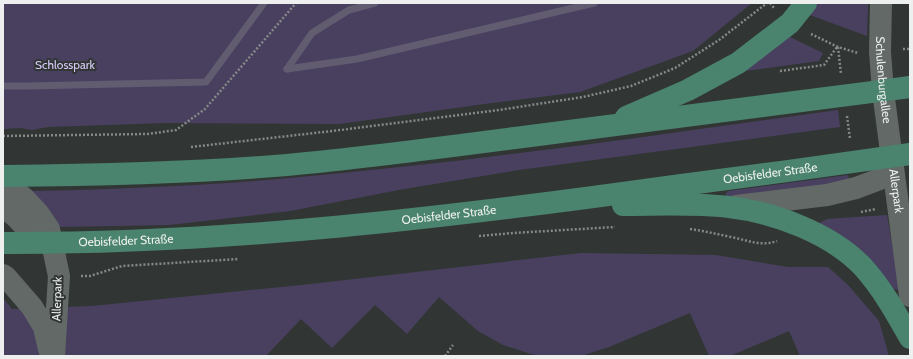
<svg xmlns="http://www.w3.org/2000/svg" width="913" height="359" font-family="Cabin,sans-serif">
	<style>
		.green { fill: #494060 }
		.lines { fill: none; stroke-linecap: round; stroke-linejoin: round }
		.stream { stroke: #625c70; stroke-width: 7 }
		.path { stroke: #858987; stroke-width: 2.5; stroke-dasharray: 2 2; stroke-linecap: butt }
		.minor { stroke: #636966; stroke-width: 22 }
		.major { stroke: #4a836e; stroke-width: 22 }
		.labels { text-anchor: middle; stroke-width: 4; stroke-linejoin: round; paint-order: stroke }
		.park-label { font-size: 12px; fill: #d9ccfc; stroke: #313634 }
		.street-label { font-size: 12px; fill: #edf0ef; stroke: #313634 }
	</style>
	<rect width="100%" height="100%" fill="#313634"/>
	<g class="green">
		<path d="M 3,3 L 752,3 L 693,51 L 580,92 L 492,103 L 339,124 L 166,123 L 48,127 L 32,130 L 20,128 L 3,129 Z"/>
		<path d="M 813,3 L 868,3 L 867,36 L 810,15 Z"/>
		<path d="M 788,36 L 823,53 L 819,61 L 737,72 Z"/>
		<path d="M 838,110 L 840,127 L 519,170 L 404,189 L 290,211 L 169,225 L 59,227 L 29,191 C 116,189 203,186 290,178 C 474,162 656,135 838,110 Z"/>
		<path d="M 848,175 L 850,184 L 727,197 L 725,195 L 728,191 Z"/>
		<path d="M 887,215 L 899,285 L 898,290 L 894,289 L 873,262 L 819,223 L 827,219 Z"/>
		<path d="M 581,253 L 716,255 L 788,267 L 828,267 L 848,285 L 879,321 L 889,356 L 800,356 L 789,331 L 730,356 L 709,356 L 690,313 L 609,347 L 581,356 L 542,356 L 531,354 L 503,345 L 478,331 L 439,297 L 407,334 L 375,305 L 332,348 L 301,319 L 266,356 L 3,356 L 3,298 L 12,309 L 92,306 L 302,285 Z"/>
	</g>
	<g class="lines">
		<g class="stream">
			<path d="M 287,69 L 357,59 L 594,3"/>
			<path d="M 287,69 L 312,33 L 349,10 L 375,3"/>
			<path d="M 3,86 L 28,86 L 206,82 L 264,3"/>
		</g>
		<g class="path">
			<path d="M 770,3 L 774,8"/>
			<path d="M 811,34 L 838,47 L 858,53"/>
			<path d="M 838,47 L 841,74"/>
			<path d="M 903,49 L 910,49"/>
			<path d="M 780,71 L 824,65 L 837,47"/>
			<path d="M 847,116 L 850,139"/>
			<path d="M 3,136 L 148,134 L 176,130 L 205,109 L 296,3"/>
			<path d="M 191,147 L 341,130 L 499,110 L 583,97 L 631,86 L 675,68 L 719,40 L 767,3"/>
			<path d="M 861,212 L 876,209"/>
			<path d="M 690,229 C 704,231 717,234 731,237 C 747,240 761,247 777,241"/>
			<path d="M 479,236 L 513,233 L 615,227"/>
			<path d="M 81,276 L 90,276 L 122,266 L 239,259"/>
			<path d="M 445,356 L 453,345"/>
		</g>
		<g class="minor">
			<path id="s1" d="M 881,3 L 880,52 L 883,91 L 910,296"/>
			<path d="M 3,183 L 9,186 L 24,198 L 38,213 L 49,229 L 59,276 L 54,356"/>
			<path d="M 3,206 L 17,218 L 28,230 L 51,243"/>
			<path d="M 736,206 L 827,195 L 856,188 L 880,179 L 892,157"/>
			<path d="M 3,275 L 6,277 L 32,307 L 44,327 L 49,349"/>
		</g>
		<g class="major">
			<path d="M 626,117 L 688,90 L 738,63 L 790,23 L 806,3"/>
			<path d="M 3,176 C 98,175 193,173 287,165 C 363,158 439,148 515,138 C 646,122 778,104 910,87"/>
			<path d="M 623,205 C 658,205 694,203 729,207 C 774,212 832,234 863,267 C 882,288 896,313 910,338"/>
			<path id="s2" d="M 3,243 C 228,244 452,217 674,186 C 753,176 831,165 910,154"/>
		</g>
	</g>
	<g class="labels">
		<g class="park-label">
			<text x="65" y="69">Schlosspark</text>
		</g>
		<g class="street-label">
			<text dy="4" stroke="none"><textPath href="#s1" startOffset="77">Schulenburgallee</textPath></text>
			<text dy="4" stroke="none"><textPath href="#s2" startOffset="771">Oebisfelder Straße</textPath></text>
			<text dy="4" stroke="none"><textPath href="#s1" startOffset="189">Allerpark</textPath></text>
			<text dy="4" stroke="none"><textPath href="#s2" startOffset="447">Oebisfelder Straße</textPath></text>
			<text dy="4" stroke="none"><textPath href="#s2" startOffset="123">Oebisfelder Straße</textPath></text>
			<text transform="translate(57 299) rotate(-88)" y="4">Allerpark</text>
		</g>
	</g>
	<rect width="913" height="359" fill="none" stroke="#edf0ef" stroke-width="8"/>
</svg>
